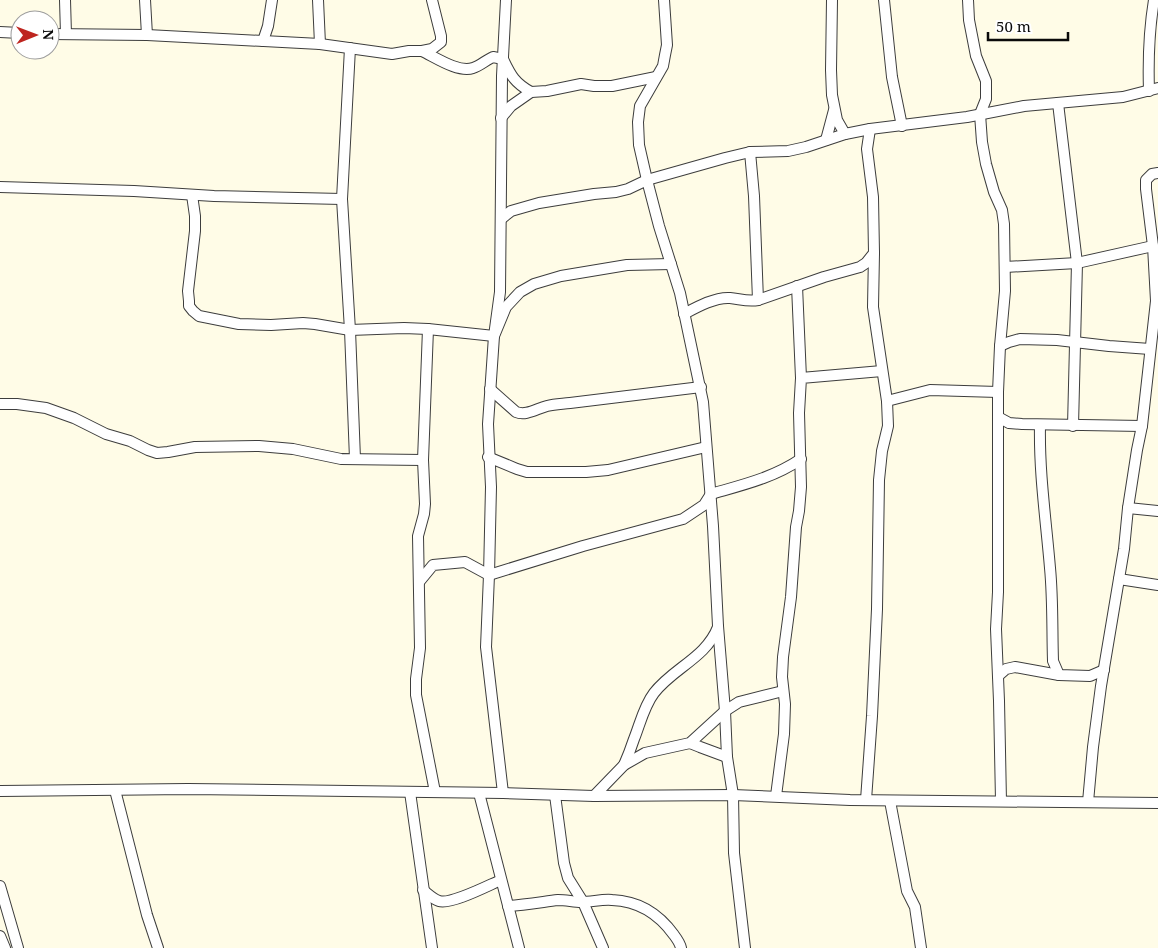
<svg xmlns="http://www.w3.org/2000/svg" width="1158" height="948" font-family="'Noto Serif',serif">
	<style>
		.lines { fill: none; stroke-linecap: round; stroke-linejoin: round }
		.minor-casing { stroke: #3d3d3d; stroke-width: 12 }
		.minor { stroke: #fff; stroke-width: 10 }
	</style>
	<rect width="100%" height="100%" fill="#fffce7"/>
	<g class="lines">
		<g class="minor-casing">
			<g id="minor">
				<path d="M 65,0 L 66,34"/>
				<path d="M 145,0 L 147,35"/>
				<path d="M 318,0 L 320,44"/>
				<path d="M 664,0 L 667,45 L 665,55 L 663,66 L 640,106 L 638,122 L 639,145 L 647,180 L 659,226 L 680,293 L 703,402 L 713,526 L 718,626 L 725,711 L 727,757 L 733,795 L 734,853 L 745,948"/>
				<path d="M 832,0 L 831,70 L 832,95 L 837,120 L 845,134"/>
				<path d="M 884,0 L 892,77 L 902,126"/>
				<path d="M 968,0 L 969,20 L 976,56 L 986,81 L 986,99 L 980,114 L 982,142 L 986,164 L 994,192 L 1002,210 L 1004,224 L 1005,291 L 1000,346 L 998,392 L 998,592 L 996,629 L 999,701 L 1001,801"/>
				<path d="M 0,32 L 20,33"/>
				<path d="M 50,34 L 147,35 L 320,44 L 392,54 L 409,51 L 422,51 L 432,49 L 441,42 L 441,36 L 432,0"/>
				<path d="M 263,41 L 268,26 L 272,0"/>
				<path d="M 350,48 L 342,199 L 350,330 L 355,459"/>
				<path d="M 422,51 C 435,57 458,73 473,68 C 480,66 486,60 493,57 L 503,59 C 511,76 515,83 531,92"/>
				<path d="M 1149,91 C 1148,60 1149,30 1154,0"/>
				<path d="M 1058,103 L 1077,263 L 1073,426"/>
				<path d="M 501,118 L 511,106 L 531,92 L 547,91 L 581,84 L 594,86 L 612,86 L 656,77"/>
				<path d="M 826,140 L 834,110"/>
				<path d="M 750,152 L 754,196 L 758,300"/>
				<path d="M 0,187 L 134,191 L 214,196 L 342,199"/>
				<path d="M 192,195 L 195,216 L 195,231 L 188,291 L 189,301 L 189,306 L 193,311 L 199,316 L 239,324 L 271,325 L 303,323 L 315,324 L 350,330 L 404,328 L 428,329 L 494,336 L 506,307 L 520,292 L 534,284 L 561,276 L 627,265 L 671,264"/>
				<path d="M 501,219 L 511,211 L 539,203 L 594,194 L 616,192 L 628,189 L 647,180 L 725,158 L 750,152 L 788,151 L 806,147 L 845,134 L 870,129 L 967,117 L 1024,106 L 1123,97 L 1158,88"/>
				<path d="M 1005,267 L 1077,263 L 1153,246"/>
				<path d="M 797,286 L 801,378"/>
				<path d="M 684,314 C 697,307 715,297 730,298 C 740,299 748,302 758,300 L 824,277 L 860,267 L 866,263 L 874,253"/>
				<path d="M 428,329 L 423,460 L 425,504 L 424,514 L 418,536 L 420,648 L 416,679 L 416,695 L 435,792"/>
				<path d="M 1000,346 L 1009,342 L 1020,339 L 1057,340 L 1109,346 L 1150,349"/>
				<path d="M 490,389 L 516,412 C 526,416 536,409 547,406 C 555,404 562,404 570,403 L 701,387"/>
				<path d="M 887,401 L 930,390 L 998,392"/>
				<path d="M 0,404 L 17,404 L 46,408 L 74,418 L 106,434 L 130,441 L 148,450 L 157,453 L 168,452 L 195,447 L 259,446 L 293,449 L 341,459 L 423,460"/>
				<path d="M 998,417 L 1009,423 L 1022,424 L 1142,426"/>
				<path d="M 1040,425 C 1039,473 1046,520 1050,568 C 1053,599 1052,630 1053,661 L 1059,675"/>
				<path d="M 488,457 L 517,469 L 527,472 L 586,472 L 608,470 L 706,447"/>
				<path d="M 1128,508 L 1158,511"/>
				<path d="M 1119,579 L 1158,585"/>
				<path d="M 419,582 L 433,565 L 465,562 L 489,575 L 583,546 L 683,519 L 704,505 L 711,494 C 742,485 773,478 801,459"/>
				<path d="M 998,676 L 1006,669 L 1015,667 L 1059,675 L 1090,676 L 1104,670"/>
				<path d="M 690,743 L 700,747 L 727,757"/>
				<path d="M 624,765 C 628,756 631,748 634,739 C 640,724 644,706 654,693 C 673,668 706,658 718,627"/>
				<path d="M 115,790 L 147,915 L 158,948"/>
				<path d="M 0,791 L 188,789 L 503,793 L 594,796 L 733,795 L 850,800 L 1158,803"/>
				<path d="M 410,792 L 432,948"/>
				<path d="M 479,793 L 519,948"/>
				<path d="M 503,793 L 486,647 L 489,575 L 491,487 L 488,424 L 494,336 L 500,292 L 502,76 L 506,0"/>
				<path d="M 555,795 L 564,863 L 568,878 L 583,902 L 603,948"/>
				<path d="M 594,796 L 624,765 L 645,753 L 690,743 L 725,711 L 739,702 L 783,691"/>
				<path d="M 776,796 L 784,734 L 785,704 L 782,677 L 783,657 L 791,597 L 796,527 L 799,511 L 801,487 L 799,413 L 801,378 L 882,371"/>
				<path d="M 866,800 L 872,716 L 877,609 L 879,480 L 882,451 L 888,426 L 887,401 L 873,307 L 874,253 L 873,197 L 867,149 L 870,129"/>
				<path d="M 890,801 L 907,891 L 915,907 L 921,948"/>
				<path d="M 1088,802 L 1093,747 L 1101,686 L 1124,549 L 1128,508 L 1137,450 L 1142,426 L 1156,301 L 1153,246 L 1146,189 L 1146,180 L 1152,174 L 1158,173"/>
				<path d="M 0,886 L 18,948"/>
				<path d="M 423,890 C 428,894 433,899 439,901 C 451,905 489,885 501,880"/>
				<path d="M 508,906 C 525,905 542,902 558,900 C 566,900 574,902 581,902 C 592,902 602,899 612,900 C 639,901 659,914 674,935 C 677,939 680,943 681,948"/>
				<path d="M 0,936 L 5,948"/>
			</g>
		</g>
		<use href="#minor" class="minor"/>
	</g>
	<g transform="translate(35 35) rotate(89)"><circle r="24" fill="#ffffff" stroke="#9d9d9d"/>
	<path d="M0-4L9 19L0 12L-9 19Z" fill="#be251f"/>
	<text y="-8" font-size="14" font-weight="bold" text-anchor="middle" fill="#0a0a0a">N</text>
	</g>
	<path d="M988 32v8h80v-8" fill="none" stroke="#0a0a0a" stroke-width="2.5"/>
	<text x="996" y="32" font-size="15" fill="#0a0a0a" stroke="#ffffff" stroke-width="4" paint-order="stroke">50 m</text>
</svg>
